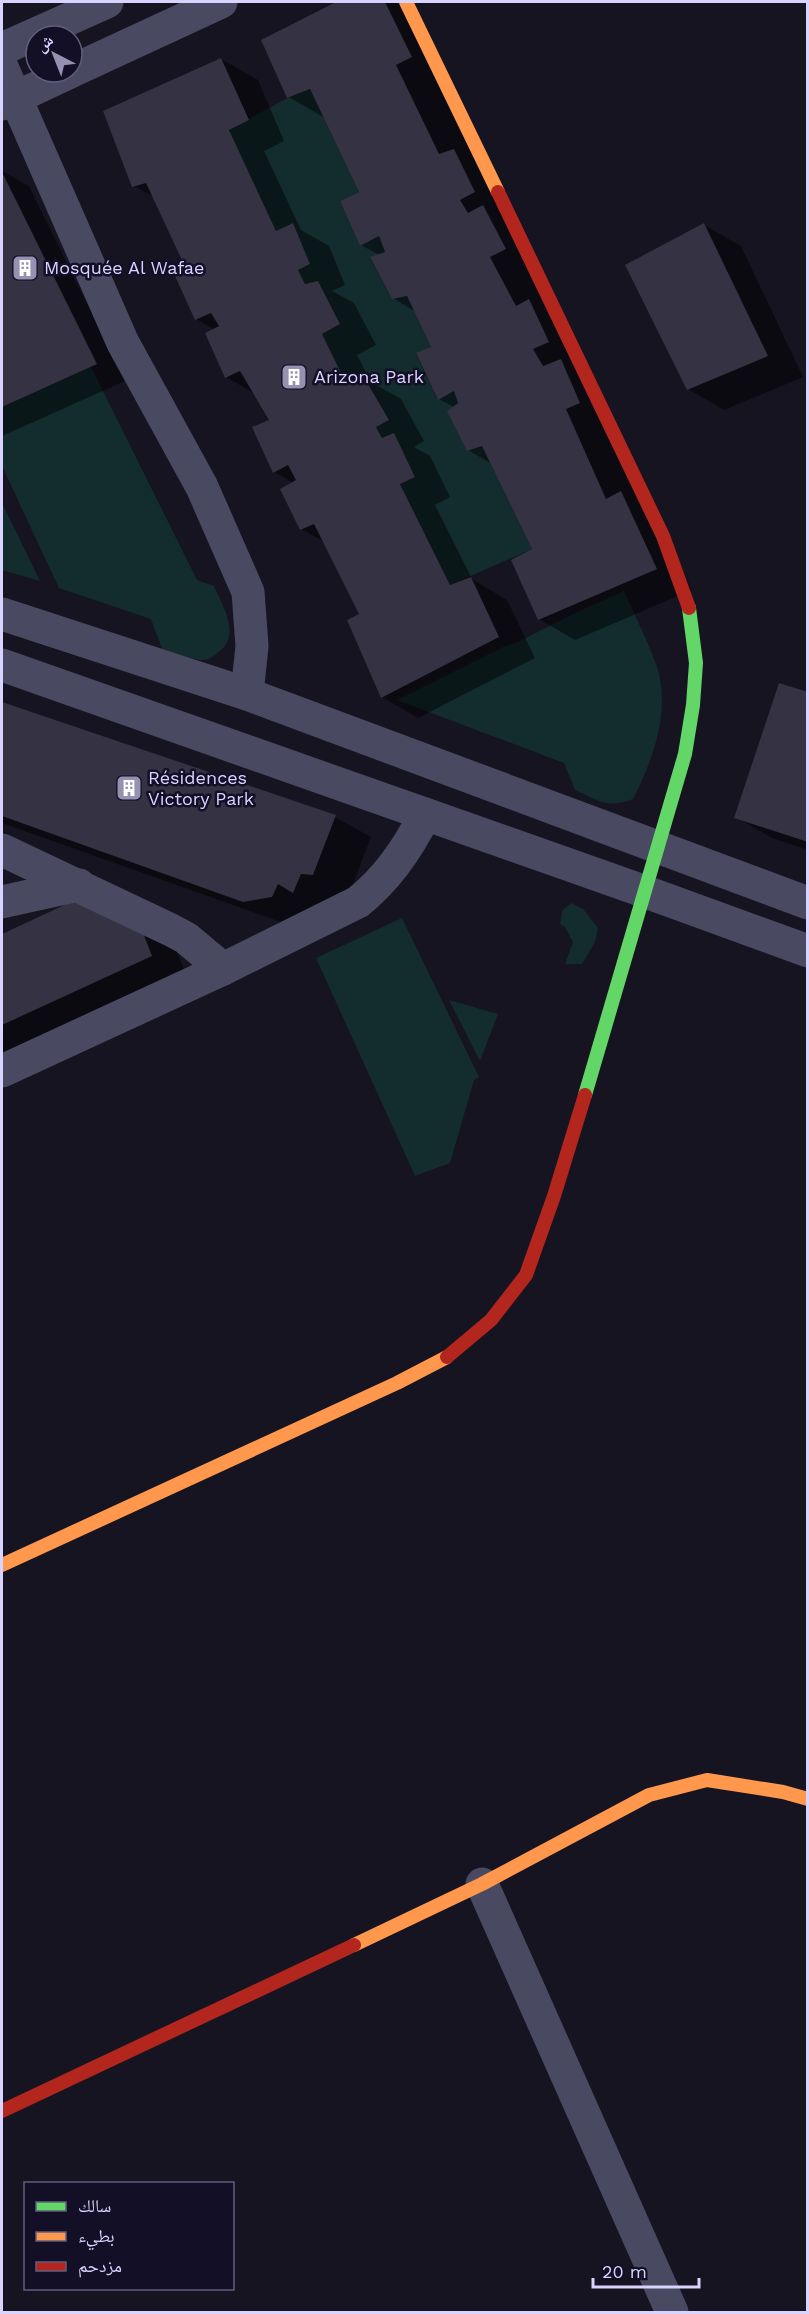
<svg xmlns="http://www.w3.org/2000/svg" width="809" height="2314" font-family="'Work Sans','Noto Naskh Arabic',sans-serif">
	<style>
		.green { fill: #132c2d }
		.shadow { fill: #0007 }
		.building { fill: #343243 }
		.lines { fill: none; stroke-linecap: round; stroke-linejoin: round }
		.street { stroke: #4a4962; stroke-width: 33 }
		.fast { stroke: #63d668; stroke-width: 14 }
		.slow { stroke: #ff974d; stroke-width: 14 }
		.jam { stroke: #b3261e; stroke-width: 14 }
		.labels { text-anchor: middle; stroke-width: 5; stroke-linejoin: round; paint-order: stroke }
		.poi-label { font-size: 18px; fill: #d9d4ff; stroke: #130f26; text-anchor: start }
	</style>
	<rect width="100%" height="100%" fill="#161421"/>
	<g class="green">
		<path d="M 310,89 L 359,192 L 340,201 L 360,246 L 379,236 L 385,252 L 370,258 L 392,299 L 407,296 L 431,347 L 416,354 L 437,399 L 454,391 L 458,403 L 448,411 L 467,450 L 482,446 L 532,549 L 450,585 L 400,484 L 415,476 L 394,434 L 382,438 L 376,427 L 389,420 L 365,377 L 347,385 L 322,334 L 340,324 L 318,281 L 305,284 L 298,270 L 310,264 L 293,224 L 276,231 L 229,130 L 287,98 Z"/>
		<path d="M 91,367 L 197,580 L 214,586 C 222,605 241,634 220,651 C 215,655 209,660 203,660 C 193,660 172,652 162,649 L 151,619 L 59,588 L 2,466 L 2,407 Z"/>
		<path d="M 2,503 L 40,581 L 2,570 Z"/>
		<path d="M 624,591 C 635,616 648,641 657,667 C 671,711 653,760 633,799 C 608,809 599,801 575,790 L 564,763 L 397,700 L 503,647 L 518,642 L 575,613 Z"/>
		<path d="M 571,903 L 583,909 L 598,928 L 595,942 L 582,964 L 565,964 L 573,942 L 565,927 L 560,924 L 562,911 Z"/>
		<path d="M 402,918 L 479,1077 L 474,1080 L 450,1163 L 415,1176 L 316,958 Z"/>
		<path d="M 449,1000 L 498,1014 L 480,1061 Z"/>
	</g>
	<g class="shadow">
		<path d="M 339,2 L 406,2 L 692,590 L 575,640 L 539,619 L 534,550 L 492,464 L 468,450 L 454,407 L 439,399 L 433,348 L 416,312 L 393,298 L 379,255 L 361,245 L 361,193 L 325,118 L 289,97 L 262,41 Z"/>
		<path d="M 221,59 L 258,80 L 284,141 L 264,151 L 301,230 L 329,246 L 345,285 L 332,291 L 354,303 L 376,345 L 357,355 L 371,382 L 401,399 L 424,441 L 414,447 L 430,456 L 450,497 L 435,505 L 472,579 L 507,600 L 535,658 L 418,718 L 382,697 L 361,615 L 324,542 L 302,529 L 294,483 L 274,472 L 271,420 L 255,394 L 226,377 L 215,330 L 196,319 L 189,271 L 154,197 L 134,186 Z"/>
		<path d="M 2,171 L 29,186 L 125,381 L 2,436 Z"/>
		<path d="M 704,225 L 741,246 L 803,377 L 724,410 L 688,389 Z"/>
		<path d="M 808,693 L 808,850 L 772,838 L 736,817 Z"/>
		<path d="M 2,704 L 335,817 L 371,837 L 349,895 L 337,893 L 330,913 L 314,904 L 309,917 L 281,922 L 2,823 Z"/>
		<path d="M 86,896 L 167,925 L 187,977 L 2,1061 L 2,935 Z"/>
	</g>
	<g class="building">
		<path d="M 336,2 L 385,2 L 412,57 L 396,65 L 439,154 L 454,149 L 475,192 L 460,200 L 468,213 L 483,205 L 506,249 L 490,257 L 516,306 L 529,299 L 549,342 L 533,349 L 543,366 L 561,359 L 580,403 L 566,409 L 606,499 L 621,491 L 657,569 L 538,620 L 511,560 L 532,549 L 482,446 L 467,451 L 447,411 L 458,403 L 454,391 L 438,400 L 416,353 L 431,347 L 407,296 L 392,299 L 370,257 L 385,252 L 379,236 L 360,246 L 340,201 L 359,192 L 310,89 L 287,98 L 261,40 Z"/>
		<path d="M 221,58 L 249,120 L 229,130 L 276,231 L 293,223 L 310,264 L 298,270 L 305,284 L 318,281 L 340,324 L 322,334 L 347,385 L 364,377 L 389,420 L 376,427 L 382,438 L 394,433 L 415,477 L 400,484 L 450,585 L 471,577 L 499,637 L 381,698 L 347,620 L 359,614 L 314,524 L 300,530 L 280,489 L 296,480 L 288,465 L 273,473 L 252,427 L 269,420 L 240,371 L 225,378 L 205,333 L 219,326 L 211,313 L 195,320 L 175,276 L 187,271 L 146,183 L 132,187 L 103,111 Z"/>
		<path d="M 2,172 L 97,364 L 2,407 Z"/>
		<path d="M 704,223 L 768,356 L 687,390 L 625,265 Z"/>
		<path d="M 779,683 L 808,692 L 808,842 L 734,818 Z"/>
		<path d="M 2,702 L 336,815 L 313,875 L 301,874 L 293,893 L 278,884 L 272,897 L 243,902 L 2,816 Z"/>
		<path d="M 86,895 L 131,902 L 152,956 L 2,1025 L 2,934 Z"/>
	</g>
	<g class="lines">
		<g class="street">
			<path d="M 2,49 L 107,2"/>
			<path d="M 2,67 L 123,343 L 202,487 L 248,592 L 252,646 L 247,694"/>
			<path d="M 72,71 L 221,2"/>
			<path d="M 2,104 L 70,72"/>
			<path d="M 2,614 L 247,694 L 808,903"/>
			<path d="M 2,665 L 646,892 L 808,951"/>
			<path d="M 2,850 L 171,930 L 186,938 L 223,969"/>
			<path d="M 2,902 L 79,885"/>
			<path d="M 2,1071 L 223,969 L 358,902 C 388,878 408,849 425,814"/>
			<path d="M 482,1884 L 672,2312"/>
		</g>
		<path class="fast" d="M 585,1095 L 685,754 L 693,705 L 696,663 L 689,608"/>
		<g class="slow">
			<path d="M 406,2 L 498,192"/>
			<path d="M 2,1565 L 397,1383 L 447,1357"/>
			<path d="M 354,1945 L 482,1884 L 649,1795 L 707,1780 L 783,1792 L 808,1799"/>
		</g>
		<g class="jam">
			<path d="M 498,192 L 663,536 L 689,608"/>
			<path d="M 447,1357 L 491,1320 L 526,1275 L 554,1196 L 585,1095"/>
			<path d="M 2,2111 L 354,1945"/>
		</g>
	</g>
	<defs>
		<g id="building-square" transform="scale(1.35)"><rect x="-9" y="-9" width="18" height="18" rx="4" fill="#9591b1" stroke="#130f26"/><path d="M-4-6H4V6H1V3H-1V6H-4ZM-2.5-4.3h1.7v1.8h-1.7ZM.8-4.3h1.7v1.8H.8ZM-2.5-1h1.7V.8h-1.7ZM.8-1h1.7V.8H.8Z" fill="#fff"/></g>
	</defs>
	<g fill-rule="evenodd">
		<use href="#building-square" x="25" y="268"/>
		<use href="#building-square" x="294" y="377"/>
		<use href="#building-square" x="129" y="788"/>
	</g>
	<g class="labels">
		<g class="poi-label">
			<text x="44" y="274">Mosquée Al Wafae</text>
			<text x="314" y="383">Arizona Park</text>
			<text x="148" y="784">Résidences<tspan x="148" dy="21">Victory Park</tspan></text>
		</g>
	</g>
	<rect width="809" height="2314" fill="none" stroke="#d9d4ff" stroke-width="6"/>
	<rect x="24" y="2182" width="210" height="108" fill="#130f26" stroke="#625e7d" stroke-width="1.5"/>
	<rect x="36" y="2202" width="30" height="9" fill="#63d668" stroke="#625e7d" stroke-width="1.5"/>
	<text x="78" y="2212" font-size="18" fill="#d9d4ff">سالك</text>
	<rect x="36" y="2232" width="30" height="9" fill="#ff974d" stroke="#625e7d" stroke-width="1.5"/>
	<text x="78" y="2242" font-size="18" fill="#d9d4ff">بطيء</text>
	<rect x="36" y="2262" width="30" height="9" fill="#b3261e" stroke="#625e7d" stroke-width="1.5"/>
	<text x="78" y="2272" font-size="18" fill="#d9d4ff">مزدحم</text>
	<g transform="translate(54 54) rotate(318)"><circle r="28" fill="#130f26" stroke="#625e7d" stroke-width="1.5"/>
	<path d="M0-4.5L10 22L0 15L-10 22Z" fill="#9591b1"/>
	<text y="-9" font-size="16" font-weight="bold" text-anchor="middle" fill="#d9d4ff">ش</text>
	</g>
	<path d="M593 2278v9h106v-9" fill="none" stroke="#d9d4ff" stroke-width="3"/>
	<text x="602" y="2278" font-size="18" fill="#d9d4ff" stroke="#130f26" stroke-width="4.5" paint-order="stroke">20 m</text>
</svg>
